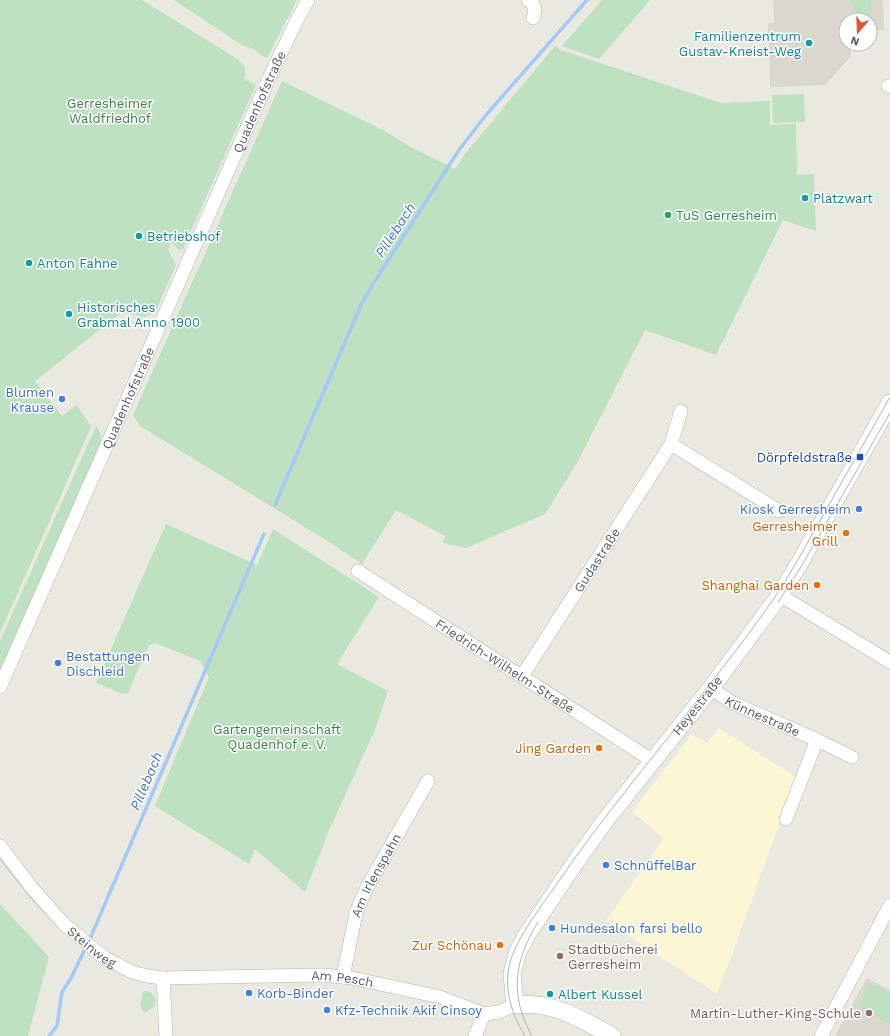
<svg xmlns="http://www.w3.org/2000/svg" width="890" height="1036" font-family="'Work Sans',sans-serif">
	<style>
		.commercial { fill: #fbf6d4 }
		.education { fill: #dad8ce }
		.green { fill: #bde1c1 }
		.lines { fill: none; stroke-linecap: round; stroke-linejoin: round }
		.stream { stroke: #a2c9f8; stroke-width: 3.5 }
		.minor-casing { stroke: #b2b5ba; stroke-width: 14 }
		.tertiary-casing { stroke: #b2b5ba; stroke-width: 18 }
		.minor { stroke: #fff; stroke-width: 13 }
		.tertiary { stroke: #fff; stroke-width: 17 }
		.tram { stroke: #b1b2b2; stroke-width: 1 }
		.culture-dot { fill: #0f9aa8; stroke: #fff; stroke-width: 1.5 }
		.leisure-dot { fill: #2e9e5b; stroke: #fff; stroke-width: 1.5 }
		.shop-dot { fill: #3f7fe0; stroke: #fff; stroke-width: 1.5 }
		.transit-dot { fill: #1a4fb4; stroke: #fff; stroke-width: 1.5 }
		.food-dot { fill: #e8710a; stroke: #fff; stroke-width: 1.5 }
		.education-dot { fill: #8d6e63; stroke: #fff; stroke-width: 1.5 }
		.labels { text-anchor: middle; stroke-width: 3; stroke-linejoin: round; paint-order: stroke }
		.culture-label { font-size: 13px; fill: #0d838f; stroke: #fff; text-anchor: start }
		.street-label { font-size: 13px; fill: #585b60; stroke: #fff }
		.park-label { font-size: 13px; fill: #397e44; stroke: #fff }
		.leisure-label { font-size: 13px; fill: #27864d; stroke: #fff; text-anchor: start }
		.shop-label { font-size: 13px; fill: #366cbe; stroke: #fff; text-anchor: start }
		.transit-label { font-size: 13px; fill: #164399; stroke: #fff; text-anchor: end }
		.food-label { font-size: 13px; fill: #c56008; stroke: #fff; text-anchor: end }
		.education-label { font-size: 13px; fill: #785e54; stroke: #fff; text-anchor: start }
		.water-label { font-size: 14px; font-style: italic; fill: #4872b9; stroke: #fff }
	</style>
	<rect width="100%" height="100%" fill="#eae9e0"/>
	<path class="commercial" d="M 719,728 L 796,777 L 732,955 L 717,994 L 606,921 L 664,838 L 632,812 L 692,734 L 707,743 Z"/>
	<g class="education">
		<path d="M 773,0 L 883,0 L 884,30 L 870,30 L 870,20 L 846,20 L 846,44 L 850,44 L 851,56 L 825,85 L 770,87 L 768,23 L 774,23 Z"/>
		<path d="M 867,978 L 890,990 L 890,1036 L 835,1036 Z"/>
	</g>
	<g class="green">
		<path d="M 0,0 L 142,0 L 239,60 C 245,65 247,71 244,79 L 256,85 L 183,249 L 180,250 L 177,248 L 171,242 L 168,250 L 176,265 L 156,310 L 153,313 L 144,317 L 122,312 L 35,381 L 62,416 L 76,405 L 90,424 L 91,427 L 0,633 Z"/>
		<path d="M 174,0 L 297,0 L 267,58 L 258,53 L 256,50 L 242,45 Z"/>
		<path d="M 602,0 L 650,0 L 599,59 L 562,46 Z"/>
		<path d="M 849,0 L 871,0 L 871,12 L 859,16 Z"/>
		<path d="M 555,46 L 561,50 L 721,103 L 770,101 L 770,125 L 796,124 L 797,175 L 814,174 L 816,231 L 783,220 L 716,355 L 645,330 L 577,463 L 545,514 L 466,548 L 443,543 L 445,536 L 396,510 L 362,564 L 326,540 L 140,426 L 133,415 L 282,81 L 385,131 L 409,146 L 455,169 L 465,154 Z"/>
		<path d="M 804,94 L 805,122 L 773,123 L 772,95 Z"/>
		<path d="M 96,426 C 102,434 102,439 99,448 L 0,670 L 0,641 Z"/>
		<path d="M 166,524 L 257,565 L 273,529 L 379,597 L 337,664 L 388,691 L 374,732 L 330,828 L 305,892 L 255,849 L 249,864 L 155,806 L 209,677 L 200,661 L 155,643 L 149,645 L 128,693 L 123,694 L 96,683 Z"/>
		<path d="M 0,856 L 56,923 L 55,924 L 29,897 L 0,860 Z"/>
		<path d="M 0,904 L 49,957 L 28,1036 L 0,1036 Z"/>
		<path d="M 870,983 L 890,993 L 890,1024 L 858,1008 Z"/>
		<path d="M 145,991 C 150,991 155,996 156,1001 L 154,1007 L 146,1012 L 143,1011 L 140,1005 L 143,992 Z"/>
	</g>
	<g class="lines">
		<g class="stream">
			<path d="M 275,505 L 361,305 L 373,284 L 459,150 L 486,115 L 587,0"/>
			<path d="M 89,941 L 264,534"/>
			<path d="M 49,1036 L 57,1026 L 62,992 L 71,978 L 86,947"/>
		</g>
		<g class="minor-casing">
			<g id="minor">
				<path d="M 528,0 L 533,4 L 535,10 L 533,18"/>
				<path d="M 888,86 L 890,86"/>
				<path d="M 671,444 L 779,511"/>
				<path id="s1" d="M 358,571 L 653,761"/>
				<path d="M 780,595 L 890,662"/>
				<path id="s2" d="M 522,676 L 671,444 L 681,411"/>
				<path id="s3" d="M 0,687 L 270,76 L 296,22 L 308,0"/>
				<path id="s4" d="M 711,688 L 731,702 L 817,740 L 852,757"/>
				<path d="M 786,819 L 817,740"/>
				<path id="s5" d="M 0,846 L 32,888 L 64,924 L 96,951 L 105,958 L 132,972 L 147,976 L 163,978 L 323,975 L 352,978 L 440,997 L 484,1014 L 499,1012 L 515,1005"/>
				<path id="s6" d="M 343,977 L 356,913 L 367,887 L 428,781"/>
				<path d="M 163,978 L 166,1036"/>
				<path d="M 475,1036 L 484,1014"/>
				<path d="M 821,1036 L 890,905"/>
			</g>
		</g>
		<g class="tertiary-casing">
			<g id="tertiary">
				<path id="s7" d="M 612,1036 C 582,1020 551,1000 515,1005 L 512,974 L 518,951 L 528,933 L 575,863 L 604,822 L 711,688 L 780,595 L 799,564 L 890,403"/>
			</g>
		</g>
		<use href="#minor" class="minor"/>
		<use href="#tertiary" class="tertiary"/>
		<g class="tram">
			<path d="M 778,602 L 801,567 L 890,413"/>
			<path d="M 525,1036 C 510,1011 502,984 512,956 C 522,930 541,907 556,885 C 603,816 657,753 707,688 C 734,653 761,619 784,583 C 799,559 812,534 826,510 C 847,472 869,435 890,397"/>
			<path d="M 532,1036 C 509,995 514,961 538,922"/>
		</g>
	</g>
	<g class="culture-dot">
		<circle cx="809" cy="43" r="4"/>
		<circle cx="805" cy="198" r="4"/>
		<circle cx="139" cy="236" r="4"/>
		<circle cx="29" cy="263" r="4"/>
		<circle cx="69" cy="314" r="4"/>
		<circle cx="550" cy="994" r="4"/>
	</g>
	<circle class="leisure-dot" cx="668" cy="215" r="4"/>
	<g class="shop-dot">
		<circle cx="62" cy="399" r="4"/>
		<circle cx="859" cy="509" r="4"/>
		<circle cx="58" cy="663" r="4"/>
		<circle cx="606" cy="865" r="4"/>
		<circle cx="552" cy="928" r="4"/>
		<circle cx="249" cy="993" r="4"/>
		<circle cx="327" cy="1010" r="4"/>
	</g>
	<rect class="transit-dot" x="856" y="453" width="8" height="8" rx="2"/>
	<g class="food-dot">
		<circle cx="846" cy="533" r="4"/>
		<circle cx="817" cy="585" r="4"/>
		<circle cx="599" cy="748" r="4"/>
		<circle cx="500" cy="945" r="4"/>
	</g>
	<g class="education-dot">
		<circle cx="560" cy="956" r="4"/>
		<circle cx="869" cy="1013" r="4"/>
	</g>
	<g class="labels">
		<g class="culture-label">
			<text x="801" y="41" text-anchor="end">Familienzentrum<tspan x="801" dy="15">Gustav-Kneist-Weg</tspan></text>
			<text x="813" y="203">Platzwart</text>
			<text x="147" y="241">Betriebshof</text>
			<text x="37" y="268">Anton Fahne</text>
			<text x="77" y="312">Historisches<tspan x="77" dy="15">Grabmal Anno 1900</tspan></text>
			<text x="558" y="999">Albert Kussel</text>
		</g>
		<g class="street-label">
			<text dy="5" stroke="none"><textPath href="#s3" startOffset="640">Quadenhofstraße</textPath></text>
			<text dy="5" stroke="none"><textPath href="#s3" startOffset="316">Quadenhofstraße</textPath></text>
			<text dy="5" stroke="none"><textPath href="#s2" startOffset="138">Gudastraße</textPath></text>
			<text dy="5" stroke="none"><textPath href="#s1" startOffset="175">Friedrich-Wilhelm-Straße</textPath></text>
			<text dy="5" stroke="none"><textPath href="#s7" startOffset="463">Heyestraße</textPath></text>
			<text dy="5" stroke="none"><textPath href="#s4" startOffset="59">Künnestraße</textPath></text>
			<text dy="5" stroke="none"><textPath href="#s6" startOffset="108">Am Irlenspahn</textPath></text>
			<text dy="5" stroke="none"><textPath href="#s5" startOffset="137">Steinweg</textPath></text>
			<text dy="5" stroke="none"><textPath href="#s5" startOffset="396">Am Pesch</textPath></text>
		</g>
		<g class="park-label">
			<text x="110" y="108">Gerresheimer<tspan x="110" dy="15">Waldfriedhof</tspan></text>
			<text x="277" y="734">Gartengemeinschaft<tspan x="277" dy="15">Quadenhof e. V.</tspan></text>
		</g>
		<g class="leisure-label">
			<text x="676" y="220">TuS Gerresheim</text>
		</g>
		<g class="shop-label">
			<text x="54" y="397" text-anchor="end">Blumen<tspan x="54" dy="15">Krause</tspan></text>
			<text x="851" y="514" text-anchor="end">Kiosk Gerresheim</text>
			<text x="66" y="661">Bestattungen<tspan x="66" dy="15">Dischleid</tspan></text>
			<text x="614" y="870">SchnüffelBar</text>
			<text x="560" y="933">Hundesalon farsi bello</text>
			<text x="257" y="998">Korb-Binder</text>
			<text x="335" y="1015">Kfz-Technik Akif Cinsoy</text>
		</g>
		<g class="transit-label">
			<text x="852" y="462">Dörpfeldstraße</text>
		</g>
		<g class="food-label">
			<text x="838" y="531">Gerresheimer<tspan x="838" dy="15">Grill</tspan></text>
			<text x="809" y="590">Shanghai Garden</text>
			<text x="591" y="753">Jing Garden</text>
			<text x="492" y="950">Zur Schönau</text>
		</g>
		<g class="education-label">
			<text x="568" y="954">Stadtbücherei<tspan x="568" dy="15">Gerresheim</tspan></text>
			<text x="861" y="1018" text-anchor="end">Martin-Luther-King-Schule</text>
		</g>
		<g class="water-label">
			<text transform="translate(395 230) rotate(-57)" y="5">Pillebach</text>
			<text transform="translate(146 781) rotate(-67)" y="5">Pillebach</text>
		</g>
	</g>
	<g transform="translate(858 32) rotate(199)"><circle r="19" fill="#ffffff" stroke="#bcbdbf"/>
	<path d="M0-3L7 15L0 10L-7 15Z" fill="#dc5535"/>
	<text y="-6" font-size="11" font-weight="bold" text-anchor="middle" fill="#585b60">N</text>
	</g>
</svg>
